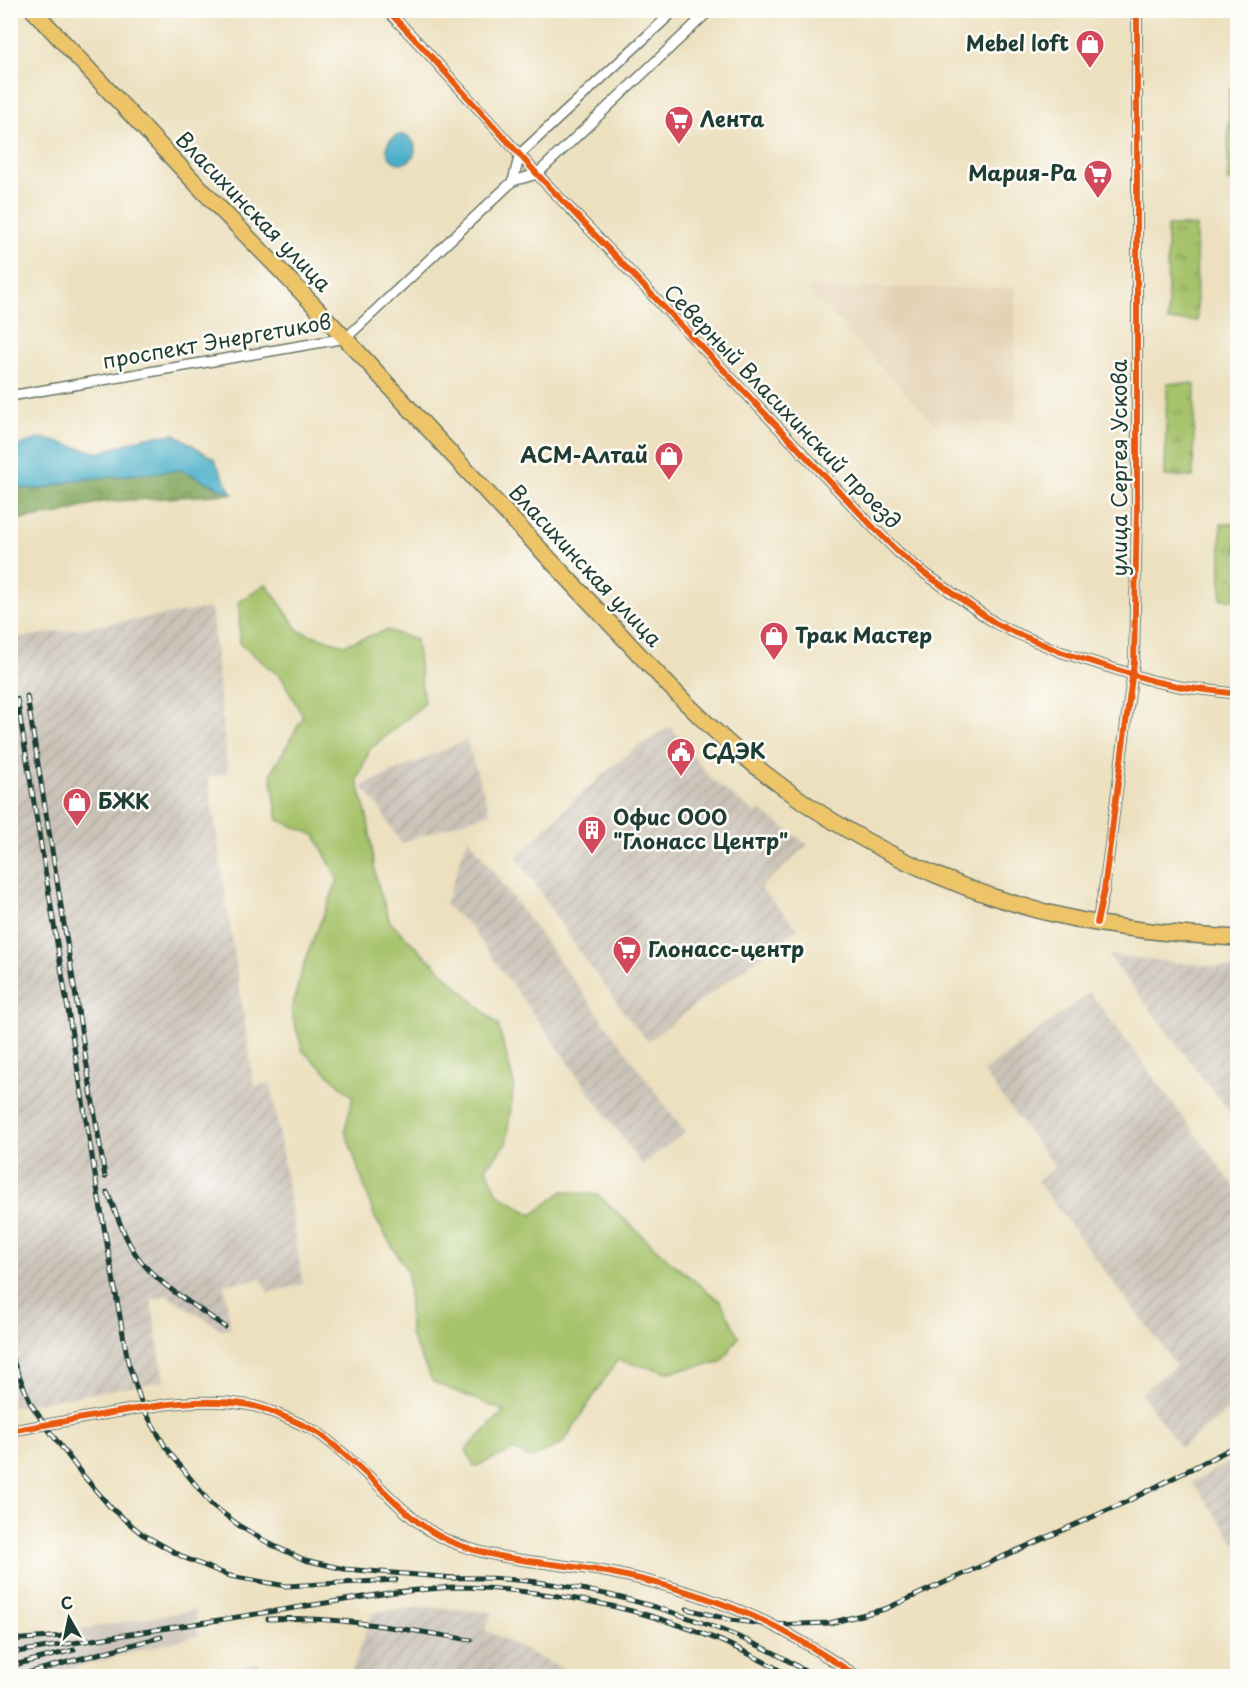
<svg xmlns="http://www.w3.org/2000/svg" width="1248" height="1687" font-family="'Playpen Sans',sans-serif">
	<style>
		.built { fill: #e4d2b5 }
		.industrial { fill: url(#industrial-furrows) }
		.railway { fill: #cbc3b8 }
		.grass { fill: #a6c26a; stroke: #62804f; stroke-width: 1.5 }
		.forest { fill: url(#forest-crowns); stroke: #527249; stroke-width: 1.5 }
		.park { fill: url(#park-tufts); stroke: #62804f; stroke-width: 1.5 }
		.water { fill: #4aafc9; stroke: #34767e; stroke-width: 1.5 }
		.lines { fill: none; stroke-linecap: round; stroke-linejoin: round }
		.minor-casing { stroke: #677665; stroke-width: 12 }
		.trunk-casing { stroke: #677665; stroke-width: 18 }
		.minor { stroke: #fff; stroke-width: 9 }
		.trunk { stroke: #eec469; stroke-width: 15 }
		.rail-casing { stroke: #1f3d34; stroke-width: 5 }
		.rail { stroke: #fdfcf7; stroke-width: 3; stroke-dasharray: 9; stroke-linecap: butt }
		.cycleway-casing { stroke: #fdfcf7; stroke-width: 10 }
		.cycleway { stroke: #e8590c; stroke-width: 6 }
		.labels { text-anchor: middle; stroke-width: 5; stroke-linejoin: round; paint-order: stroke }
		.poi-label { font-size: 21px; font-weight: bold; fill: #1f3d34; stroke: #fdfcf7; text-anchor: start }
		.street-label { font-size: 21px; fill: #1f3d34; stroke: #fdfcf7 }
	</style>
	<defs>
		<pattern id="industrial-furrows" width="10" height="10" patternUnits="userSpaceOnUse" patternTransform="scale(1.5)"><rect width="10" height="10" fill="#cbc3b8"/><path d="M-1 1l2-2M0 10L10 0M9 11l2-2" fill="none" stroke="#aea89f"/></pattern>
		<pattern id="forest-crowns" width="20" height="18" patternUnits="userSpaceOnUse" patternTransform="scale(1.5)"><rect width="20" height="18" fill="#84a85e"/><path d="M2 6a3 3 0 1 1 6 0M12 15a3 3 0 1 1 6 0" fill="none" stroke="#6b8a4e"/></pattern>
		<pattern id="park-tufts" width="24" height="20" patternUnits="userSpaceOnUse" patternTransform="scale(1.5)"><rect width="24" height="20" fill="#a6c26a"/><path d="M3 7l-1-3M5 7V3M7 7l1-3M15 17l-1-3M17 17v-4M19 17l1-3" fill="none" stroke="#879f58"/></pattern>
	</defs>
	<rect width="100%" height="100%" fill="#fdfcf7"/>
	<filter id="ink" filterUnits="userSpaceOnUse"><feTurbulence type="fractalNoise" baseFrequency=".0167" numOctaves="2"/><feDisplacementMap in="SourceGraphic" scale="12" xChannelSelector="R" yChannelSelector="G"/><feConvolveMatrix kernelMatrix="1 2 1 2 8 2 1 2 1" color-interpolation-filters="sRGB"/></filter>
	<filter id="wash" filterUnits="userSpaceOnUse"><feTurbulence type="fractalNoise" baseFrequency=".008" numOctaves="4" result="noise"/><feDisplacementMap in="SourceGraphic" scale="24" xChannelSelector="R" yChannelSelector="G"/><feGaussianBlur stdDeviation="1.35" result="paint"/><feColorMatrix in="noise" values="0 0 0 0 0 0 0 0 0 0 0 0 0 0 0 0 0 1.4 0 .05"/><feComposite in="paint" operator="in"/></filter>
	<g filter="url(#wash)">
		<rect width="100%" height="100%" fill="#ece0bf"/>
		<path class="built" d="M 807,288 L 1015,288 L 1015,423 L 934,423 Z"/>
		<g class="industrial">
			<path d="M 211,608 L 228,773 L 208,777 L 254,1086 L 271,1084 L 303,1284 L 268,1293 L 262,1279 L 224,1284 L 231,1329 L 222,1330 L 167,1295 L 151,1300 L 164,1381 L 11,1407 L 11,639 Z"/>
			<path d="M 671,727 L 711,779 L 756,814 L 760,810 L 808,845 L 760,888 L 798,928 L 648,1041 L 626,1015 L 578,950 L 517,857 L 571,802 L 638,746 Z"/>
			<path d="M 466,740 L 490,812 L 401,843 L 380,809 L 362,786 Z"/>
			<path d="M 468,837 L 685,1132 L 642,1165 L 469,925 L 445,905 Z"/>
			<path d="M 1108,955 L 1237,969 L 1237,1122 Z"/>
			<path d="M 1090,992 L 1237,1190 L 1237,1403 L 1181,1448 L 1141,1394 L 1176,1365 L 1037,1181 L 1055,1167 L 983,1072 Z"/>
			<path d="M 1237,1458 L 1237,1545 L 1192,1482 Z"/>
			<path d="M 427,1607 L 493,1612 L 485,1630 L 577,1676 L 350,1676 L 373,1612 Z"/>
			<path d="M 257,1662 L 267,1676 L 211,1676 Z"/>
		</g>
		<path class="railway" d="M 195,1610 L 199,1635 L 42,1676 L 11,1676 L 11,1641 Z"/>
		<path class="grass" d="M 266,584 L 299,631 L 344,645 L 387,630 L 416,640 L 424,704 L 370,749 L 357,780 L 368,820 L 376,879 L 390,922 L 498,1025 L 514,1084 L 506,1144 L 486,1167 L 498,1194 L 532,1215 L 563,1191 L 598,1195 L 671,1262 L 721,1302 L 739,1337 L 721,1362 L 668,1372 L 617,1360 L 563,1443 L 531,1458 L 513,1450 L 474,1467 L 466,1450 L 504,1411 L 433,1382 L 410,1335 L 408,1272 L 375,1218 L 345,1130 L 353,1097 L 303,1051 L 291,1011 L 306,957 L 338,880 L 315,835 L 278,820 L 271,773 L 303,717 L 282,678 L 240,644 L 239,602 Z"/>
		<path class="forest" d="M 182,470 L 232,494 L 100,502 L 59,514 L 21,519 L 11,515 L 11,488 L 42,489 L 75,480 Z"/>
		<g class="park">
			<path d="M 1229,88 L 1237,88 L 1237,181 L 1228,181 Z"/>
			<path d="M 1167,226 L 1196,226 L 1197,321 L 1168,321 Z"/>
			<path d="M 1167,383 L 1195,384 L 1193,477 L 1165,476 Z"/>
			<rect x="1221" y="524" width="16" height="75"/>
		</g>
		<g class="water">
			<circle cx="401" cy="149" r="14"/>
			<path d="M 175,434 L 214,459 L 232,494 L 182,470 L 75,480 L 42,489 L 11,488 L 11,448 L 42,438 L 99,453 L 146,437 Z"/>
		</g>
	</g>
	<g filter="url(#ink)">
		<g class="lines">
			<g class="minor-casing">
				<g id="minor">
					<path d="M 387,10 L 426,51 L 537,174 L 873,527 L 898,552 L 920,570 L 995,623 L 1009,630 L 1061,652 L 1153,681 L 1182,687 L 1238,694"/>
					<path d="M 513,181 L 520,154 L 675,10"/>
					<path d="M 10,396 L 346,338 L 513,181 L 537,174 L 710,10"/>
					<path d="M 1097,923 L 1104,890 L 1134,662 L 1137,509 L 1137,10"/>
					<path d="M 10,1431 C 44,1425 77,1419 111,1413 C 157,1405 202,1397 249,1405 C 266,1408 306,1425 321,1435 C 338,1448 361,1469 377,1484 C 398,1505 421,1529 449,1541 C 500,1563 558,1562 612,1573 C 667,1584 720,1600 770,1624 C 800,1639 829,1658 857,1676"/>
				</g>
			</g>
			<g class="trunk-casing">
				<path id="trunk" d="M 33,10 C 91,72 148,133 206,194 C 264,254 324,314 380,376 C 449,452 519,527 589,601 C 645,660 699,722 763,772 C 851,841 956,893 1066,917 C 1122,930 1180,935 1238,938"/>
			</g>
			<use href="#minor" class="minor"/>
			<use href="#trunk" class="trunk"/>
			<g class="rail-casing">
				<g id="rail">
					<path d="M 27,696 L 105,1177"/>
					<path d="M 17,699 L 98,1193 L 128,1362 L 143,1408 L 166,1448 L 211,1504 L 241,1527 L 272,1545 L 305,1560 L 344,1569 L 455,1578"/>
					<path d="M 107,1192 C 117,1214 125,1241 140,1260 C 161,1287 198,1307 225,1327"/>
					<path d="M 10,1352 L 15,1366 L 31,1404 L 45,1425 L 81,1473 L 112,1509 L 142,1534 L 185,1558 L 230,1576 L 241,1578 L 286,1586 L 396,1580"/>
					<path d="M 447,1578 C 555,1574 668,1604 766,1649 C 782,1656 798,1667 813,1676"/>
					<path d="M 687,1609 L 731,1620 L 772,1625 L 830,1623 L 885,1609 L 1126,1502 L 1238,1445"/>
					<path d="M 268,1619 C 337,1616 403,1629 471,1640"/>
					<path d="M 10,1640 L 64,1636"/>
					<path d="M 10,1653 L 395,1592 C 414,1591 434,1588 454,1587 C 478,1587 503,1589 527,1592 C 618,1602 711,1628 789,1676"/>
					<path d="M 10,1666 L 74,1650"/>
					<path d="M 16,1676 L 161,1637"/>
				</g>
			</g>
			<use href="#rail" class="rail"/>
			<g class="cycleway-casing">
				<g id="cycleway">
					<path d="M 387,10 L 426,51 L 537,174 L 873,527 L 898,552 L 920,570 L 995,623 L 1009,630 L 1061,652 L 1153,681 L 1182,687 L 1238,694"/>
					<path d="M 1097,923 L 1104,890 L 1134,662 L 1137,509 L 1137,10"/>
					<path d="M 10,1431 C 44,1425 77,1419 111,1413 C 157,1405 202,1397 249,1405 C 266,1408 306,1425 321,1435 C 338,1448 361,1469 377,1484 C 398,1505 421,1529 449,1541 C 500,1563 558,1562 612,1573 C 667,1584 720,1600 770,1624 C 800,1639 829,1658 857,1676"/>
				</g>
			</g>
			<use href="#cycleway" class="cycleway"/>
		</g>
	</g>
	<defs>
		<g id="shop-pin" transform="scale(1.5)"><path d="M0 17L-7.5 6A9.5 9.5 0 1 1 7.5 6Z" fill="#d1495b" stroke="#fdfcf7"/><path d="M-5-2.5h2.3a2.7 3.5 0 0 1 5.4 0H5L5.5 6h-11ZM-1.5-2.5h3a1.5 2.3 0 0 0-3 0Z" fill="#fff"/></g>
		<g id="supermarket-pin" transform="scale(1.5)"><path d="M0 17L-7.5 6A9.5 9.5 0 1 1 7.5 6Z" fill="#d1495b" stroke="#fdfcf7"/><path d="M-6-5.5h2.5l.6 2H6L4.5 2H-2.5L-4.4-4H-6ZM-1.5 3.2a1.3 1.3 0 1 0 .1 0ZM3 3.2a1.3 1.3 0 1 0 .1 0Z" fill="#fff"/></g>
		<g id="civic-pin" transform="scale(1.5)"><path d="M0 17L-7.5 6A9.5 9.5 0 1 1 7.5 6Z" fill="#d1495b" stroke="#fdfcf7"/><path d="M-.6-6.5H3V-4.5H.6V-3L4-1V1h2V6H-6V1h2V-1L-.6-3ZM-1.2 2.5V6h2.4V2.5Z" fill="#fff"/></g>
		<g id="building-pin" transform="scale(1.5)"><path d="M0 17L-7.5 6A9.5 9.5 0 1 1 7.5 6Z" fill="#d1495b" stroke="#fdfcf7"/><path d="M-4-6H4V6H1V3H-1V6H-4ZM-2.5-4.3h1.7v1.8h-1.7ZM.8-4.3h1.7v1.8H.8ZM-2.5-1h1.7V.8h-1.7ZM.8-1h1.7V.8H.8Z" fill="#fff"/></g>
	</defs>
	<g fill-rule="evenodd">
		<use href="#shop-pin" x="1090" y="44"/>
		<use href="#supermarket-pin" x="679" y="120"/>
		<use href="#supermarket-pin" x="1098" y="174"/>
		<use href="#shop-pin" x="669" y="456"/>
		<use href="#shop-pin" x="774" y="636"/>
		<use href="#civic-pin" x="681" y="752"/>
		<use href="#shop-pin" x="77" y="802"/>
		<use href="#building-pin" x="592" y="830"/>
		<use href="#supermarket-pin" x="627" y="950"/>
	</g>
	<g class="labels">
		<g class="poi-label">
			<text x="1069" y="51" text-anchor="end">Mebel loft</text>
			<text x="700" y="127">Лента</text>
			<text x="1077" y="181" text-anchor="end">Мария-Ра</text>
			<text x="648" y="463" text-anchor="end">АСМ-Алтай</text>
			<text x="795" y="643">Трак Мастер</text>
			<text x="702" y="759">СДЭК</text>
			<text x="98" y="809">БЖК</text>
			<text x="613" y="825">Офис ООО<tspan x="613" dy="24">"Глонасс Центр"</tspan></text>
			<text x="648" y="957">Глонасс-центр</text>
		</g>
		<g class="street-label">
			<text transform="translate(253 212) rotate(46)" y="7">Власихинская улица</text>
			<text transform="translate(217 342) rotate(-10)" y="7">проспект Энергетиков</text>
			<text transform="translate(782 407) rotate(46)" y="7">Северный Власихинский проезд</text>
			<text transform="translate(1120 468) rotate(-90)" y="7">улица Сергея Ускова</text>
			<text transform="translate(585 566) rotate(47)" y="7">Власихинская улица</text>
		</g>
	</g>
	<rect width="1248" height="1687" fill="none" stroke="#fdfcf7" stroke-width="36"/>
	<g transform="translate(69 1618) rotate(351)" stroke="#fdfcf7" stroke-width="4.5" paint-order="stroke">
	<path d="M0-4.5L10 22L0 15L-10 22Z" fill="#1f3d34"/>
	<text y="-9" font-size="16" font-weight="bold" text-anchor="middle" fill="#1f3d34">С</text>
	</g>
</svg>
